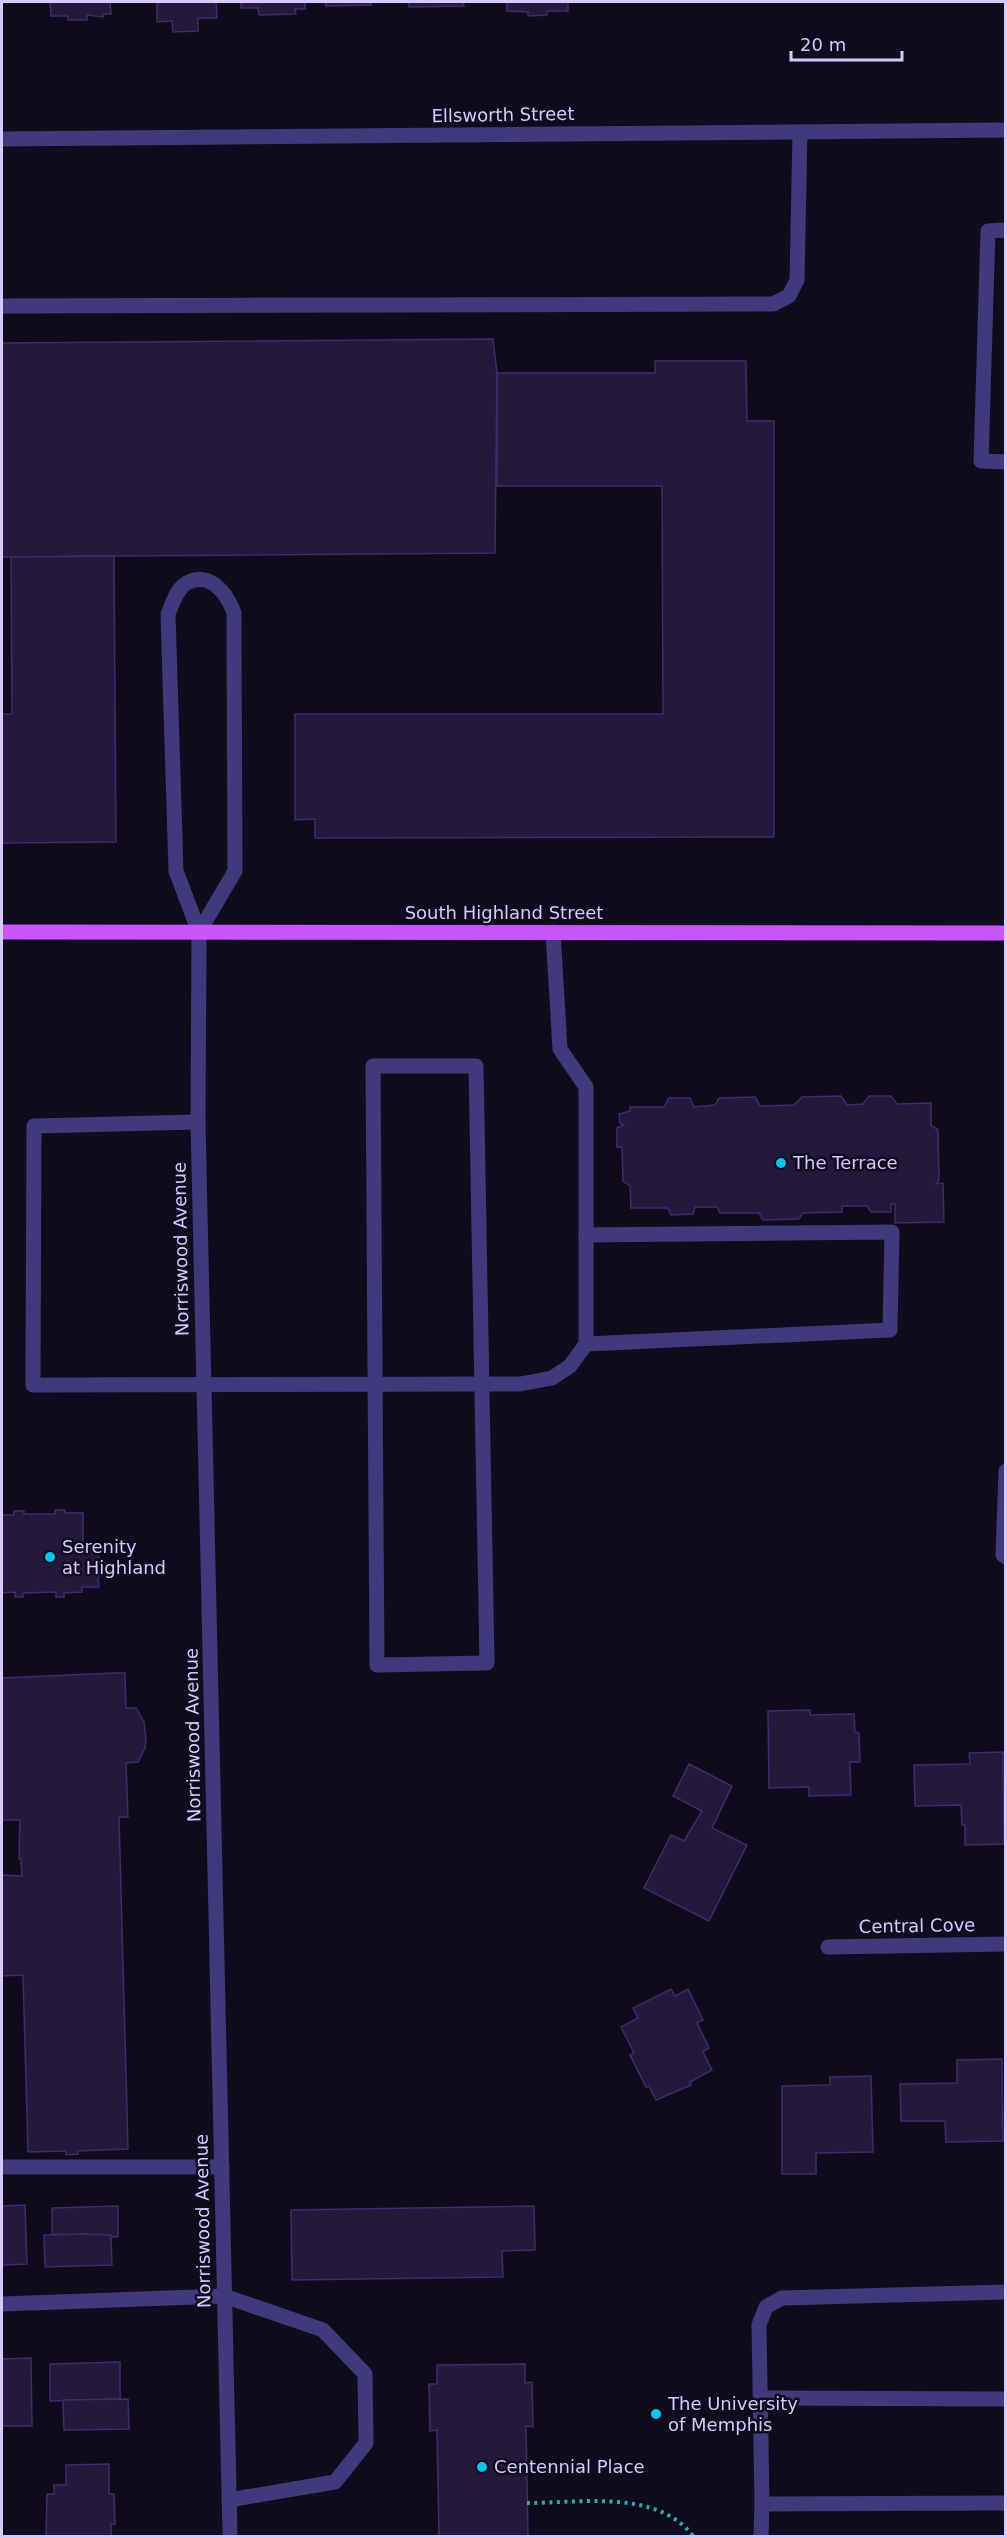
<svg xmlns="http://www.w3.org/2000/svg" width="1007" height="2538" font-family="'DejaVu Sans',sans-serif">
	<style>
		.building { fill: #23193d; stroke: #3c2c69; stroke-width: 1.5 }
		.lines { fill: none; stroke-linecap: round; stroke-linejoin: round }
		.path { stroke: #31a9ab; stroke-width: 4; stroke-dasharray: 3 4.5; stroke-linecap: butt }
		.minor { stroke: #40397b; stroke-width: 15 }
		.major { stroke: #c855fa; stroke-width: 15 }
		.poi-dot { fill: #07c4ec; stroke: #100c1d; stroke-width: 2 }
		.labels { text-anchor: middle; stroke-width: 5; stroke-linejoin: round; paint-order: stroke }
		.street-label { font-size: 18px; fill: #d4cafd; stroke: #100c1d }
		.poi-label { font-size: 18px; fill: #d4cafd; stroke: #100c1d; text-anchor: start }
	</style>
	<rect width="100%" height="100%" fill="#100c1d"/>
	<g class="building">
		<path d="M 50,2 L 110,2 L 111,14 L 103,14 L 103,17 L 87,15 L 87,20 L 68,20 L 68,16 L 51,16 Z"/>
		<path d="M 157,2 L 216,2 L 217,18 L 198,18 L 198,31 L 173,32 L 172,21 L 157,22 Z"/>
		<path d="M 241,2 L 305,2 L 305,9 L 295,9 L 296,14 L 259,15 L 258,8 L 241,8 Z"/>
		<path d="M 326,2 L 371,2 L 371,5 L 326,6 Z"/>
		<path d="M 408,2 L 477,2 L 463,2 L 464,6 L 409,7 Z"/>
		<path d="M 507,2 L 568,2 L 568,11 L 547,11 L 547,15 L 528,16 L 528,12 L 507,11 Z"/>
		<path d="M 493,339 L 497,373 L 495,553 L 2,557 L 2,343 Z"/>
		<path d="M 655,361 L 746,361 L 747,421 L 774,421 L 774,837 L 315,838 L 315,819 L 295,820 L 295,714 L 663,714 L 662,486 L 497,486 L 497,373 L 655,373 Z"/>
		<path d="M 114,556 L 116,842 L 2,843 L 2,714 L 12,714 L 11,557 Z"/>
		<path d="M 841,1096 L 847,1105 L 863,1104 L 869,1096 L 891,1096 L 897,1104 L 931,1103 L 931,1125 L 938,1130 L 939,1180 L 936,1184 L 943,1183 L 944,1222 L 895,1223 L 895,1204 L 891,1204 L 891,1212 L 871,1212 L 867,1206 L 842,1206 L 842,1212 L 803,1213 L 799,1219 L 763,1220 L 759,1213 L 720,1213 L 717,1207 L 695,1207 L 693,1214 L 671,1215 L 668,1208 L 631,1208 L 630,1186 L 623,1181 L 622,1147 L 617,1147 L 617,1128 L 624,1125 L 620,1123 L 619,1114 L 630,1111 L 630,1107 L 664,1107 L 669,1098 L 690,1098 L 694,1107 L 715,1105 L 719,1098 L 755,1097 L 760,1106 L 794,1105 L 802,1097 Z"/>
		<path d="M 55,1510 L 65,1510 L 65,1513 L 83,1513 L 83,1550 L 98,1550 L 99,1563 L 102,1563 L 102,1576 L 98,1576 L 99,1587 L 82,1587 L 82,1592 L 64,1593 L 64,1597 L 56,1597 L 56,1592 L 23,1593 L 23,1597 L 15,1597 L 15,1592 L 2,1593 L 2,1515 L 14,1515 L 14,1511 L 24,1511 L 24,1514 L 55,1514 Z"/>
		<path d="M 115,1673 L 125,1673 L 126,1708 L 136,1708 L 144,1722 L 146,1739 L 145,1748 L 138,1762 L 126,1763 L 128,1817 L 119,1817 L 128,2149 L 78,2151 L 78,2154 L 66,2155 L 66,2151 L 28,2152 L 23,1975 L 2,1976 L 2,1875 L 22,1876 L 21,1859 L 19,1859 L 20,1820 L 2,1820 L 2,1678 Z"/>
		<path d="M 810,1710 L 810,1715 L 854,1714 L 855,1732 L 859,1733 L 860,1762 L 850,1762 L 851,1795 L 809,1796 L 809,1787 L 769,1788 L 768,1711 Z"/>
		<path d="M 1003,1752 L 1004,1844 L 965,1845 L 965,1825 L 962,1825 L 961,1805 L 915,1806 L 914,1765 L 970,1764 L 969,1753 Z"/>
		<path d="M 689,1764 L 732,1786 L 712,1828 L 747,1845 L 709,1921 L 644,1888 L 671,1835 L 684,1841 L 702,1811 L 673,1796 Z"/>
		<path d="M 671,1989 L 675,1996 L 688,1989 L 703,2020 L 697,2023 L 709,2048 L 703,2052 L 712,2070 L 690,2082 L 691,2085 L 656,2100 L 649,2086 L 646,2087 L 630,2055 L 634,2053 L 621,2027 L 638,2018 L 633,2008 Z"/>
		<path d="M 1002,2059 L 1003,2141 L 946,2142 L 945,2121 L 901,2121 L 900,2084 L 957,2083 L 957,2060 Z"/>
		<path d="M 871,2076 L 873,2152 L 816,2153 L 816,2174 L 782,2174 L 782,2086 L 830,2085 L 830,2077 Z"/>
		<path d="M 25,2205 L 27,2264 L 2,2265 L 2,2206 Z"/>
		<path d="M 118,2206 L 118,2237 L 52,2234 L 52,2208 Z"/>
		<path d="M 534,2206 L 535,2250 L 502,2251 L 503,2277 L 292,2280 L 291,2210 Z"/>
		<path d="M 82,2234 L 111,2235 L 112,2265 L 45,2267 L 44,2235 Z"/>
		<path d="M 31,2358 L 32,2426 L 2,2426 L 2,2359 Z"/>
		<path d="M 120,2362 L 120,2399 L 50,2401 L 50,2364 Z"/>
		<path d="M 525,2364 L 525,2383 L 532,2382 L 533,2427 L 526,2426 L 528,2536 L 439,2536 L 437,2430 L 430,2431 L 429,2384 L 437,2384 L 437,2365 Z"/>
		<path d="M 128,2399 L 129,2429 L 64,2430 L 63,2400 Z"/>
		<path d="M 109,2464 L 109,2494 L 114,2494 L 115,2524 L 111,2524 L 111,2536 L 46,2536 L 47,2494 L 54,2494 L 54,2485 L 66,2485 L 66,2465 Z"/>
	</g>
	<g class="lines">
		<path class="path" d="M 527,2503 C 581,2503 657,2489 693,2536"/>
		<g class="minor">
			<path d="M 2,139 L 1006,130"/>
			<path d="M 1006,230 L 988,231 L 981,461 L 1006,462"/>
			<path d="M 2,306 L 773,304 L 789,296 L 797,280 L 800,132"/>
			<path d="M 199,932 L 235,871 L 234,613 C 227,593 208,568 184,585 C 176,591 172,605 168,614 L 176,871 L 199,932 L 198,1122 L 230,2536"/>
			<path d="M 373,1066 L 476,1066 L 487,1663 L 377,1665 Z"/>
			<path d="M 198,1122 L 34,1126 L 33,1385 L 520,1384 L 552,1378 L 570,1366 L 586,1344 L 586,1087 L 560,1049 L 553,932"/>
			<path d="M 586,1344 L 890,1330 L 892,1232 L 586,1235"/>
			<path d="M 1006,1471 L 1003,1555 L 1006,1557"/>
			<path d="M 828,1947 L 1006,1944"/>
			<path d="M 2,2167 L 222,2167"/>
			<path d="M 1006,2292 L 782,2298 L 766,2307 L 759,2325 L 762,2504 L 1006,2503"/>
			<path d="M 2,2304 L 224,2296 L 323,2330 L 365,2374 L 366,2443 L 335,2482 L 229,2500"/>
			<path d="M 761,2398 L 1006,2399"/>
			<path d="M 761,2536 L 762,2504"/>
		</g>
		<path class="major" d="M 2,932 L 1006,933"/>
	</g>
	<g class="poi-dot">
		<circle cx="781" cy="1163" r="6"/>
		<circle cx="50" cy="1557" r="6"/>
		<circle cx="656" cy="2414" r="6"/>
		<circle cx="482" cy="2467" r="6"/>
	</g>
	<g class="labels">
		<g class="street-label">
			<text transform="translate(503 115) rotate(-1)" y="6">Ellsworth Street</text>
			<text x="504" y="919">South Highland Street</text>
			<text transform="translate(181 1249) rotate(-91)" y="6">Norriswood Avenue</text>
			<text transform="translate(193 1735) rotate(-91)" y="6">Norriswood Avenue</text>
			<text transform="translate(917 1926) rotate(-1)" y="6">Central Cove</text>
			<text transform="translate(203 2221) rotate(-91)" y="6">Norriswood Avenue</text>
		</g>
		<g class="poi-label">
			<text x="793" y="1169">The Terrace</text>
			<text x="62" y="1553">Serenity<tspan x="62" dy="21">at Highland</tspan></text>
			<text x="668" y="2410">The University<tspan x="668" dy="21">of Memphis</tspan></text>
			<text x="494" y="2473">Centennial Place</text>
		</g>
	</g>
	<rect width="1007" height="2538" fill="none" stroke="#d4cafd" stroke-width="6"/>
	<path d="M791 51v9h111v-9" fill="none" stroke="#d4cafd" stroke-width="3"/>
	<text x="800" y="51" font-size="18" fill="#d4cafd" stroke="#100c1d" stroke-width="4.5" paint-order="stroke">20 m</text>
</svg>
